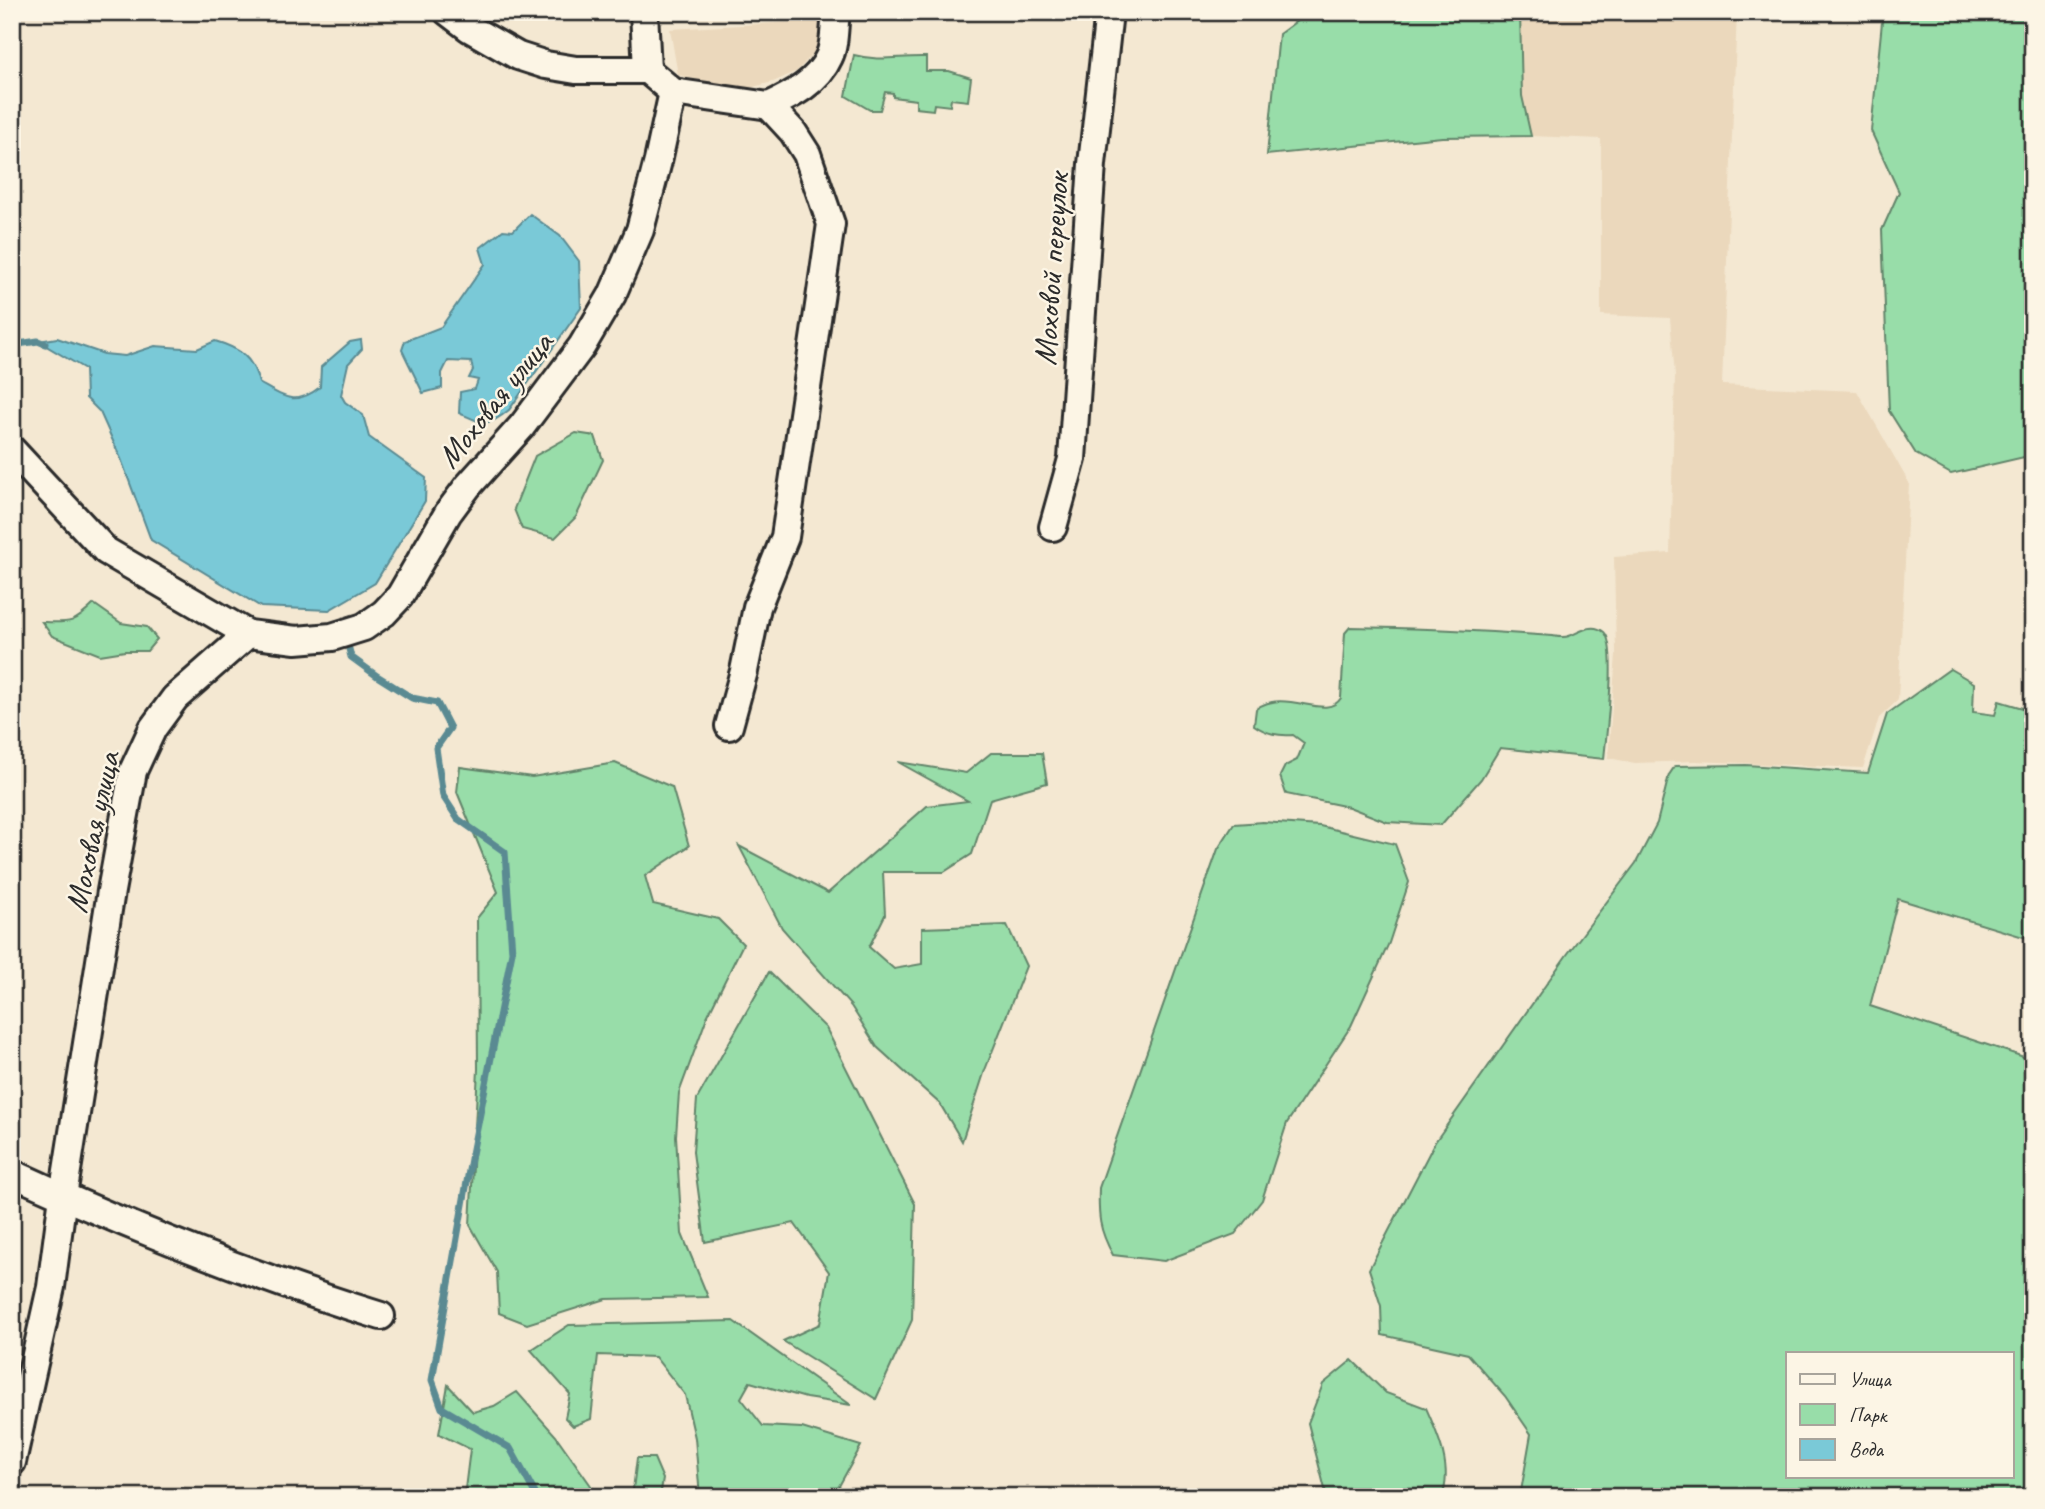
<svg xmlns="http://www.w3.org/2000/svg" width="2045" height="1509" font-family="Caveat,sans-serif">
	<style>
		.built { fill: #ebd8bc }
		.green { fill: #98dda9; stroke: #62846a; stroke-width: 2; fill-rule: evenodd }
		.water { fill: #7ac9d7; stroke: #5a8a92; stroke-width: 2 }
		.lines { fill: none; stroke-linecap: round; stroke-linejoin: round }
		.stream { stroke: #5a8a92; stroke-width: 7 }
		.street-casing { stroke: #2b2b2b; stroke-width: 32 }
		.street { stroke: #fcf5e5; stroke-width: 26 }
		.labels { text-anchor: middle; stroke-width: 5; stroke-linejoin: round; paint-order: stroke }
		.street-label { font-size: 33px; fill: #2b2b2b; stroke: #fcf5e5 }
	</style>
	<rect width="100%" height="100%" fill="#f4e8d2"/>
	<filter id="ink" filterUnits="userSpaceOnUse"><feTurbulence type="fractalNoise" baseFrequency=".0143" numOctaves="2"/><feDisplacementMap in="SourceGraphic" scale="14" xChannelSelector="R" yChannelSelector="G"/><feConvolveMatrix kernelMatrix="1 2 1 2 8 2 1 2 1" color-interpolation-filters="sRGB"/></filter>
	<g filter="url(#ink)">
		<g class="built">
			<path d="M 1520,12 L 1737,12 L 1722,385 L 1857,391 L 1909,483 L 1898,700 L 1879,718 L 1863,768 L 1695,761 L 1635,763 L 1608,758 L 1616,654 L 1614,557 L 1670,553 L 1675,376 L 1670,318 L 1601,315 L 1601,139 L 1531,136 L 1522,96 Z"/>
			<path d="M 828,20 L 821,45 L 797,71 L 773,82 L 749,88 L 722,86 L 678,75 L 670,29 Z"/>
		</g>
		<g class="green">
			<path d="M 1338,12 L 1520,12 L 1522,96 L 1531,136 L 1442,137 L 1267,155 L 1279,34 L 1305,15 L 1337,16 Z"/>
			<path d="M 1883,12 L 2033,12 L 2033,455 L 1951,474 L 1916,454 L 1889,411 L 1882,230 L 1899,192 L 1871,131 Z"/>
			<path d="M 854,55 C 879,62 899,56 926,57 L 926,71 L 949,71 L 971,78 L 968,101 L 951,99 L 950,106 L 934,104 L 933,110 L 916,108 L 916,100 L 893,97 L 893,93 L 885,92 L 880,110 L 870,110 L 846,96 Z"/>
			<path d="M 576,433 L 595,436 L 603,460 L 576,517 L 555,538 L 522,529 L 514,509 L 535,456 Z"/>
			<path d="M 94,604 L 121,623 L 147,627 L 157,639 L 147,651 L 125,651 L 100,655 L 52,636 L 42,622 C 70,623 74,624 94,604 Z"/>
			<path d="M 1350,627 C 1418,628 1486,631 1553,636 C 1559,637 1564,638 1569,636 C 1580,632 1592,622 1604,632 C 1618,644 1606,737 1604,759 L 1500,748 L 1481,779 L 1441,825 L 1387,822 L 1349,807 L 1286,794 L 1280,776 L 1285,766 L 1297,760 L 1304,743 L 1293,735 C 1278,736 1267,734 1254,725 L 1256,709 C 1286,687 1326,722 1341,698 L 1345,633 Z"/>
			<path d="M 1950,669 L 1974,683 L 1973,712 L 1995,715 L 1999,701 L 2033,711 L 2033,940 L 1898,899 L 1870,1006 L 2033,1060 L 2033,1497 L 1520,1497 L 1531,1434 L 1505,1396 L 1468,1354 L 1382,1335 L 1381,1306 L 1369,1269 L 1435,1142 L 1566,956 L 1636,863 L 1657,823 L 1669,775 L 1675,766 L 1746,765 L 1868,773 L 1887,714 ZM 1788,1353 L 2012,1353 L 2012,1476 L 1788,1476 Z"/>
			<path d="M 991,753 L 1042,753 L 1047,783 L 990,799 L 972,854 L 944,872 L 883,872 L 885,915 L 869,947 L 894,969 L 922,964 L 922,928 L 1007,925 L 1026,966 L 985,1070 L 962,1141 L 940,1104 L 877,1047 L 851,1006 L 782,928 L 739,846 L 828,893 L 927,806 L 968,801 L 898,762 L 966,773 Z"/>
			<path d="M 615,763 L 672,787 L 689,846 L 645,876 L 653,904 L 718,919 L 743,944 L 707,1017 L 679,1093 L 676,1136 L 682,1234 L 708,1297 L 606,1299 L 527,1324 L 499,1313 L 497,1272 L 470,1225 L 478,1069 L 477,918 L 498,892 L 457,792 L 460,767 L 532,777 Z"/>
			<path d="M 1263,822 L 1320,826 L 1395,844 L 1409,882 L 1389,943 L 1351,1026 L 1287,1123 L 1262,1200 L 1235,1234 L 1164,1261 L 1113,1255 C 1099,1230 1098,1216 1099,1188 L 1218,849 L 1234,824 Z"/>
			<path d="M 769,972 L 826,1028 L 915,1204 L 912,1320 L 876,1399 L 783,1341 L 820,1324 L 829,1272 L 794,1223 L 705,1242 L 693,1152 L 697,1099 Z"/>
			<path d="M 733,1321 L 851,1405 L 806,1398 L 750,1382 L 741,1398 L 763,1426 L 802,1428 L 861,1446 L 833,1497 L 700,1497 L 695,1438 L 685,1395 L 655,1357 L 598,1355 L 591,1419 L 573,1426 L 565,1418 L 570,1394 L 531,1350 L 569,1325 Z"/>
			<path d="M 1352,1360 L 1386,1393 L 1426,1408 C 1438,1435 1453,1467 1442,1497 L 1327,1497 L 1308,1423 L 1323,1384 Z"/>
			<path d="M 448,1385 L 473,1412 L 494,1406 L 517,1392 L 556,1436 L 599,1497 L 471,1497 L 465,1489 L 470,1449 L 439,1434 Z"/>
			<path d="M 637,1458 L 654,1458 L 663,1479 L 660,1497 L 632,1497 Z"/>
		</g>
		<g class="water">
			<path d="M 530,214 L 560,236 L 579,261 L 581,308 L 509,410 C 487,428 484,424 459,413 L 460,392 L 475,389 L 478,380 L 469,378 L 473,370 L 471,362 L 448,361 L 442,373 L 442,388 L 423,393 L 402,350 L 405,341 L 441,327 L 485,264 L 480,248 L 503,230 L 513,231 Z"/>
			<path d="M 57,338 L 104,354 L 125,356 L 155,346 L 197,349 L 215,341 C 239,348 253,357 259,383 C 284,397 295,407 320,387 L 321,367 L 350,342 L 361,340 L 362,349 L 348,364 L 341,395 L 345,402 L 363,415 L 369,437 L 426,478 L 425,501 L 375,583 L 329,610 L 261,607 L 151,540 L 121,459 L 100,412 L 86,398 L 85,369 L 38,341 Z"/>
		</g>
		<g class="lines">
			<g class="stream">
				<path d="M 12,345 L 38,341 L 45,344"/>
				<path d="M 347,641 L 351,657 L 377,676 L 412,698 L 437,703 L 450,728 L 436,748 L 443,796 L 458,819 L 505,852 L 512,952 L 471,1159 L 432,1380 L 442,1408 L 510,1448 L 537,1497"/>
			</g>
			<g class="street-casing">
				<g id="street">
					<path d="M 448,12 L 469,28 L 518,56 L 546,65 L 576,70 L 647,70 L 673,92 L 769,106"/>
					<path d="M 644,12 L 647,70"/>
					<path d="M 769,106 C 792,95 818,82 829,57 C 835,45 834,26 836,12"/>
					<path d="M 12,450 L 106,551 L 248,634 L 296,640 L 332,637 L 364,627 L 384,613 L 400,596 L 448,513 L 468,486 L 522,426 L 582,346 L 612,295 L 640,230 L 658,161 L 673,92"/>
					<path d="M 1053,527 L 1072,459 L 1092,164 L 1109,12"/>
					<path d="M 729,726 L 744,671 L 757,607 L 785,537 L 831,224 L 807,154 L 793,132 L 769,106"/>
					<path d="M 12,1173 C 132,1228 255,1277 381,1316"/>
					<path d="M 12,1462 L 51,1287 L 63,1196 L 111,891 L 133,771 L 153,728 L 175,698 L 248,634"/>
				</g>
			</g>
			<use href="#street" class="street"/>
		</g>
	</g>
	<g class="labels">
		<g class="street-label">
			<text transform="translate(1050 269) rotate(-86)" y="12">Моховой переулок</text>
			<text transform="translate(494 399) rotate(-51)" y="12">Моховая улица</text>
			<text transform="translate(91 832) rotate(-78)" y="12">Моховая улица</text>
		</g>
	</g>
	<rect width="2045" height="1509" fill="none" stroke="#fcf5e5" stroke-width="42"/>
	<rect x="21" y="21" width="2003" height="1467" fill="none" stroke="#2b2b2b" stroke-width="2.5" filter="url(#ink)"/>
	<rect x="1786" y="1352" width="228" height="126" fill="#fcf5e5" stroke="#a8a49b" stroke-width="2"/>
	<rect x="1800" y="1374" width="35" height="10" fill="#fcf5e5" stroke="#a8a49b" stroke-width="2"/>
	<text x="1849" y="1386" font-size="21" fill="#2b2b2b">Улица</text>
	<rect x="1800" y="1404" width="35" height="21" fill="#98dda9" stroke="#a8a49b" stroke-width="2"/>
	<text x="1849" y="1422" font-size="21" fill="#2b2b2b">Парк</text>
	<rect x="1800" y="1439" width="35" height="21" fill="#7ac9d7" stroke="#a8a49b" stroke-width="2"/>
	<text x="1849" y="1456" font-size="21" fill="#2b2b2b">Вода</text>
</svg>
